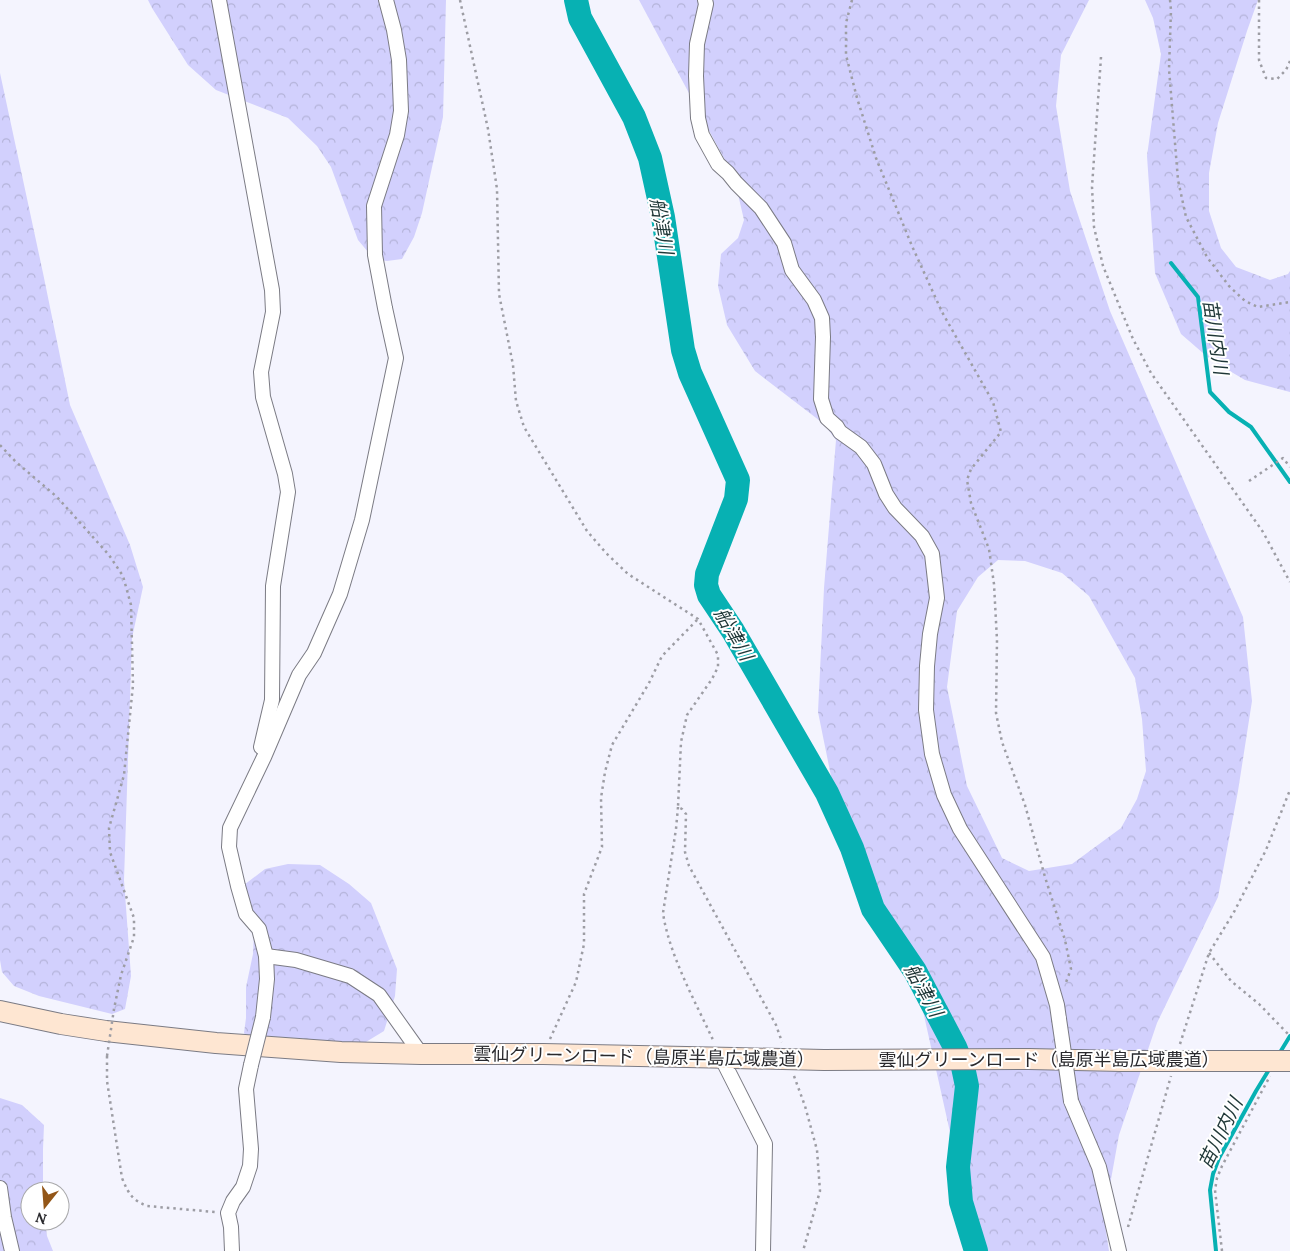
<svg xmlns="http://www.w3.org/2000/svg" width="1290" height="1251" font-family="Lora,'Noto Sans JP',serif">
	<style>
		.forest { fill: url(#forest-crowns); fill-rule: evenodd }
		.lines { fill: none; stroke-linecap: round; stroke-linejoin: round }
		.stream { stroke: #07b1b3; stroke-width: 4 }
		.river { stroke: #07b1b3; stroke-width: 24 }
		.street-casing { stroke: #7b7b84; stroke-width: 16 }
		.secondary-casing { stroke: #7b7b84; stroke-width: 22 }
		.path { stroke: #9d9da4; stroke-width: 2.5; stroke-dasharray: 2.5 4; stroke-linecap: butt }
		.street { stroke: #fff; stroke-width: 14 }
		.secondary { stroke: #fee6d2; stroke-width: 20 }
		.street-bridge-casing { stroke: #7b7b84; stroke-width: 16; stroke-linecap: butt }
		.secondary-bridge-casing { stroke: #7b7b84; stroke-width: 22; stroke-linecap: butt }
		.path-bridge { stroke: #9d9da4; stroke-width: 2.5; stroke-dasharray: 2.5 4; stroke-linecap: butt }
		.street-bridge { stroke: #fff; stroke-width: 14 }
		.secondary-bridge { stroke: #fee6d2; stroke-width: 20 }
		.labels { text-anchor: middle; stroke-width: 4; stroke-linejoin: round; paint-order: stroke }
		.street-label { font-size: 18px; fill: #29292d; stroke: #fff }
		.water-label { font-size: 19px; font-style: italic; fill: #1f3737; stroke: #fff }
	</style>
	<defs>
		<pattern id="forest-crowns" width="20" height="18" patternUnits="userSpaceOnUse" patternTransform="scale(1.25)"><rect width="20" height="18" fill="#d2d0fd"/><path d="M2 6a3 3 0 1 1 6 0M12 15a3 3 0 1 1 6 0" fill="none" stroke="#b4b3d9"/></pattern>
	</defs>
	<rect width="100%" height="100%" fill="#f4f4fe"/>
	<g class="forest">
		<path d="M 148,0 L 446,0 L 443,117 L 422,213 L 414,237 L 402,259 L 387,261 L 374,259 L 358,240 L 331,167 L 317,146 L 288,118 L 216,90 L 188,65 L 152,8 Z"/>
		<path d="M 639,0 L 1089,0 L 1061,55 L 1056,106 L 1070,191 L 1110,311 L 1243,617 L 1252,701 L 1238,791 L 1218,897 L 1157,1023 L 1119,1135 L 1104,1218 L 1109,1251 L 978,1251 L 966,1204 L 921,1002 L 858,841 L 832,781 L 818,712 L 824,588 L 836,440 L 824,424 L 755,371 L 727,325 L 718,286 L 721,254 L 738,238 L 744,220 L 734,177 ZM 998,560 L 1025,561 L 1062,573 L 1089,596 L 1135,678 L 1142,719 L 1146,771 L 1137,799 L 1121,828 L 1072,864 L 1029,871 L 1002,858 L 967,786 L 947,687 L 957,611 L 978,577 Z"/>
		<path d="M 1145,0 L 1258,0 L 1247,31 L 1218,123 L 1209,173 L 1209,211 L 1221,248 L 1236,267 L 1270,280 L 1288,274 L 1290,271 L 1290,392 L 1245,380 L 1211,360 L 1181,334 L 1155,273 L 1147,156 L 1161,54 L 1153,18 Z"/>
		<path d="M 0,73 L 43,273 L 70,405 L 130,545 L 143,587 L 132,638 L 124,880 L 131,976 L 125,1009 L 112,1014 L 39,996 L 14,986 L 2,972 L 0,960 Z"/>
		<path d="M 288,864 L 320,865 L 349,884 L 371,903 L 397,969 L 395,996 L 384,1031 L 361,1045 L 256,1047 L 244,1033 L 246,1018 L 246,987 L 253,954 L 254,933 L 244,885 L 265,869 Z"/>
		<path d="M 0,1098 L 22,1105 L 44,1125 L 43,1149 L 43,1191 L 30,1191 L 30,1221 L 45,1221 L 47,1236 L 53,1251 L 0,1251 Z"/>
	</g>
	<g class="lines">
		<g class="stream">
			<path d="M 1171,263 L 1198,297 L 1210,392 L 1229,412 L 1251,427 L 1290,482"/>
			<path d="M 1279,1054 L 1290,1036"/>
			<path d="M 1216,1251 L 1210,1190 L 1213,1174 L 1219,1158 L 1256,1091 L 1270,1068"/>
		</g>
		<path class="river" d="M 576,0 L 580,18 L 634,117 L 650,158 L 663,217 L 683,350 L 690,373 L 738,480 L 736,499 L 707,574 L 706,585 L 709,595 L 733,631 L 827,793 L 852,848 L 873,909 L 915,971 L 955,1047 L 963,1067 L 967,1086 L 958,1167 L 961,1202 L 976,1251"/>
		<g class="street-casing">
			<g id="street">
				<path d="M 219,0 L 272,290 L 273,312 L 261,372 L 263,397 L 285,474 L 288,492 L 273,586 L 272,700 L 261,747"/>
				<path d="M 705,0 L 706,4 L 697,44 L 696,76 L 698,118 L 702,135 L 718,164 L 728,173 L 736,183 L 761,208 L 784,243 L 792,270 L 814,300 L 822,318 L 823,337 L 821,399 L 827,418 L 837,427 L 840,432 L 861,447 L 874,464 L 886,494 L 895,508 L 922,536 L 932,554 L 937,598 L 930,634 L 927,666 L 926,710 L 932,754 L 944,795 L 960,829 L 1043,957 L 1057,1005 L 1059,1019"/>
				<path d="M 266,956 L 296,960 L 350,976 L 379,995 L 421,1054"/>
				<path d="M 263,1017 L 267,979 L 266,956 L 259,929 L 246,914 L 238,886 L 229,847 L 230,828 L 264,757 L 299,675 L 314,653 L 340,594 L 362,520 L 396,358 L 385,308 L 375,255 L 374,206 L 397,135 L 401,111 L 399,60 L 394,30 L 386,0"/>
				<path d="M 721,1057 L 765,1144 L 763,1251"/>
				<path d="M 1071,1101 L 1099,1167 L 1119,1251"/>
				<path d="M 0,1188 L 4,1217 L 12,1251"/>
				<path d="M 232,1251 L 231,1227 L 228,1213 L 233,1201 L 243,1187 L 250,1166 L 251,1149 L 246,1089 L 251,1065"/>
			</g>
		</g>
		<g class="secondary-casing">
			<g id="secondary">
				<path d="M 0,1011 L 61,1024 L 106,1031 L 216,1043 L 341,1052 L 421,1054 L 543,1054 L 734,1058"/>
				<path d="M 1029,1059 L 1121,1061"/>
			</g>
		</g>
		<g class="path">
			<path d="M 460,0 L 488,129 L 497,189 L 499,294 L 513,365 L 516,401 L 524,427 L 587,531 L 606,553 L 628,574 L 698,619 L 718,655 L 718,667 L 712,679 L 687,715 L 681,742 L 678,807 L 682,809 L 686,814 L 685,852 L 689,866 L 776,1025 L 782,1042"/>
			<path d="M 852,0 L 846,23 L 846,55 L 857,98 L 876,158 L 912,246 L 942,312 L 993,402 L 1001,432 L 971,469 L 967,480 L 971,503 L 989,549 L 994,584 L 997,640 L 996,713 L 1002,742 L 1025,805 L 1045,877 L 1065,940 L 1071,969 L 1065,985"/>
			<path d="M 1170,0 L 1171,10 L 1169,69 L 1178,180 L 1186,217 L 1207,257 L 1229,286 L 1245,301 L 1258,307 L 1290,302"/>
			<path d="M 1259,0 L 1259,60 L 1266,78 L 1277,79 L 1286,70 L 1290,61"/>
			<path d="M 1101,57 L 1092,187 L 1094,227 L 1103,266 L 1133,339 L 1151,373 L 1263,532 L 1290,582"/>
			<path d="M 0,445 L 16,462 L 57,497 L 109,555 L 123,576 L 131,605 L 133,685 L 124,775 L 109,828 L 110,852 L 134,918 L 134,937 L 121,975 L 114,1009"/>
			<path d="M 1249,481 L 1283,458 L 1290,467"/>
			<path d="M 678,807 L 676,829 L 663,913 C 669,955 696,1003 714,1042"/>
			<path d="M 1209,953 L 1231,981 L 1259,1004 L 1290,1036"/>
			<path d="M 550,1039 L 576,982 L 584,944 L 584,894 L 602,847 L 601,798 L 605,772 L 612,745 L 649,683 L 662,656 L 698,619"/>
			<path d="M 1180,1044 L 1209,953 L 1234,912 L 1266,850 L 1290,790"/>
			<path d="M 107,1056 L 107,1081 L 122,1178 C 128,1193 132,1200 147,1206 L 215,1212"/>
			<path d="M 794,1076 L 805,1106 L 817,1150 L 820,1191 L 803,1251"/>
			<path d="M 1128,1227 L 1171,1076"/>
			<path d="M 1222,1251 L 1215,1190 L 1217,1178 L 1222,1166 L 1270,1076"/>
		</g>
		<use href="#street" class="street"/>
		<use href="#secondary" class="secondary"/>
		<g class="street-bridge-casing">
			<g id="street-bridge">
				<path d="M 1059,1019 L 1071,1101"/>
				<path d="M 251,1065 L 263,1017"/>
			</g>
		</g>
		<g class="secondary-bridge-casing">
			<g id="secondary-bridge">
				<path d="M 734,1058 L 824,1060 L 1029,1059"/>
				<path d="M 1121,1061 L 1290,1061"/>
			</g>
		</g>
		<path class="path-bridge" d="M 107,1056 L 114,1009"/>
		<use href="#street-bridge" class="street-bridge"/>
		<use href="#secondary-bridge" class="secondary-bridge"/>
	</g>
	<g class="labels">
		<g class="street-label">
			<text transform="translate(644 1057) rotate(1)" y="6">雲仙グリーンロード（島原半島広域農道）</text>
			<text x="1049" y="1066">雲仙グリーンロード（島原半島広域農道）</text>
		</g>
		<g class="water-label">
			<text transform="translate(662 226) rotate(80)" y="7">船津川</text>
			<text transform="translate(1216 337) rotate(81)" y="7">苗川内川</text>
			<text transform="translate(734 634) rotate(60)" y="7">船津川</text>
			<text transform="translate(924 990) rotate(61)" y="7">船津川</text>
			<text transform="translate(1220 1133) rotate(-64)" y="7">苗川内川</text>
		</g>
	</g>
	<g transform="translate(45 1206) rotate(197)"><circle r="24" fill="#ffffff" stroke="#a9a9ab"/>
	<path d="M0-4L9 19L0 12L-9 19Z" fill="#935618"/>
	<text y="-8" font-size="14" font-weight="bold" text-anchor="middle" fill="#29292d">N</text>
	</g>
</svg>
